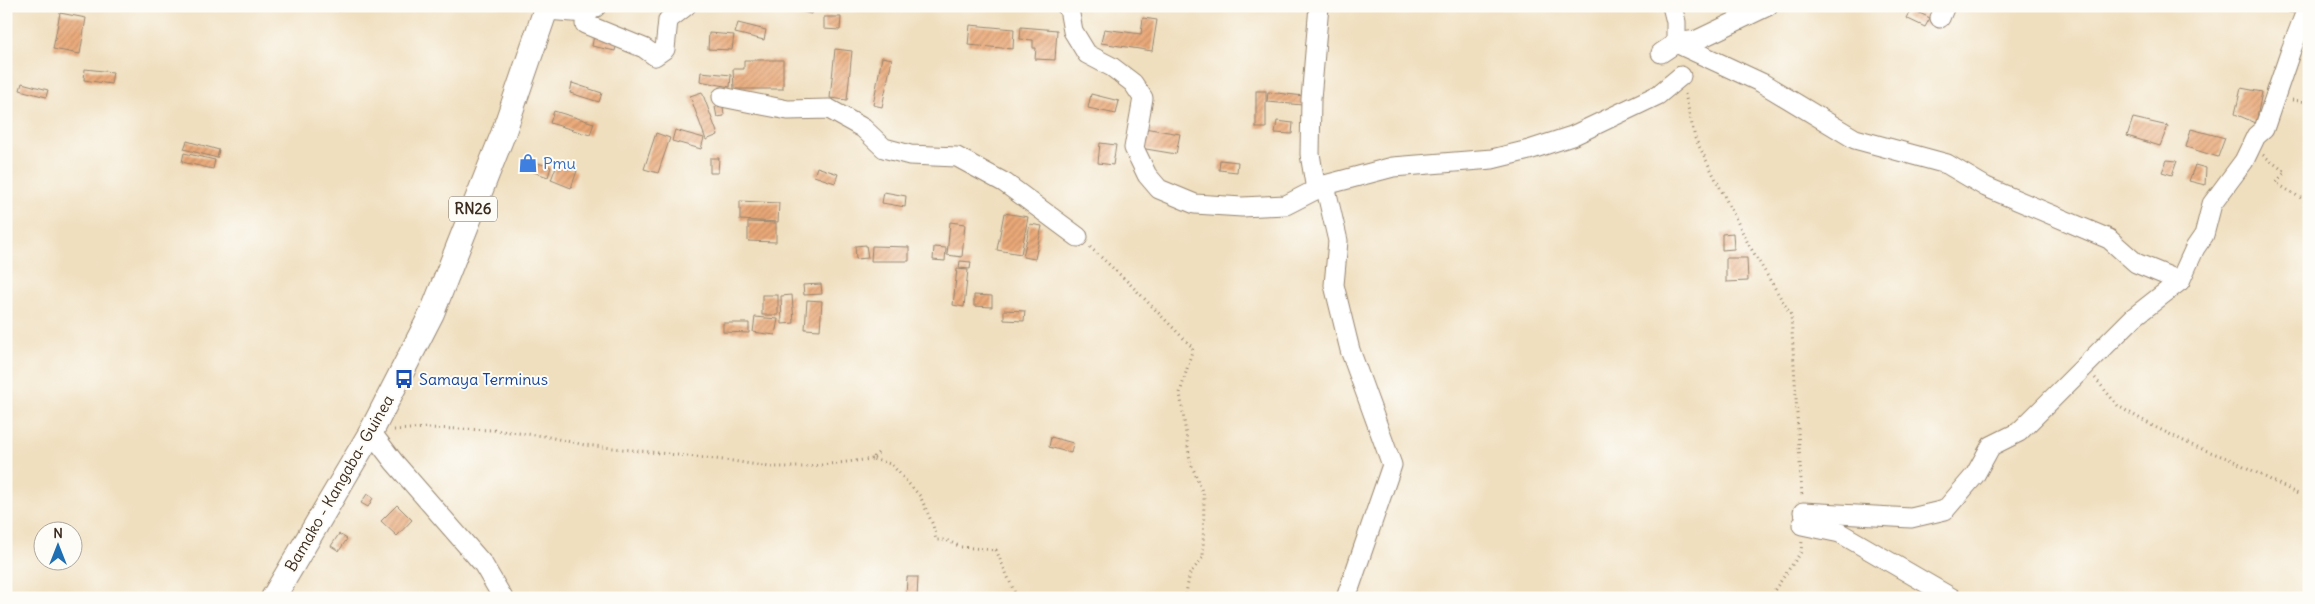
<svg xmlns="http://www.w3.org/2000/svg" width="2315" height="604" font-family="Delius,sans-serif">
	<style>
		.building { fill: url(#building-hatch) }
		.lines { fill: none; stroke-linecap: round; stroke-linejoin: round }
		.minor-casing { stroke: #96846e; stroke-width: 21 }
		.major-casing { stroke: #96846e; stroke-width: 26 }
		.path { stroke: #96846e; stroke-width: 3; stroke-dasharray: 1 4; stroke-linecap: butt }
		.minor { stroke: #fff; stroke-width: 19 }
		.major { stroke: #fff; stroke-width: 24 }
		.labels { text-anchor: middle; stroke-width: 4; stroke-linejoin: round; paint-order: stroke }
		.shield { fill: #fdfcf7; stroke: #75695f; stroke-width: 1 }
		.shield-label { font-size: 15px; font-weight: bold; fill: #3b2a1e }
		.shop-label { font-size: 16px; fill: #366cbe; stroke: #fdfcf7; text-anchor: start }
		.transit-label { font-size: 16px; fill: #164399; stroke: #fdfcf7; text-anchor: start }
		.street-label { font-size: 16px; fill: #3b2a1e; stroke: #fdfcf7 }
	</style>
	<defs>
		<pattern id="building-hatch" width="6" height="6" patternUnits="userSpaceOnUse" patternTransform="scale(1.25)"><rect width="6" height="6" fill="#eaa978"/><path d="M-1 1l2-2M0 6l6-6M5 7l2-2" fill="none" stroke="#bf8a62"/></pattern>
	</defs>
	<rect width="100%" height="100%" fill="#fdfcf7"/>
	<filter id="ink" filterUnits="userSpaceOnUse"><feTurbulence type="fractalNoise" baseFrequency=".02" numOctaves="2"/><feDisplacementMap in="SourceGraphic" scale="10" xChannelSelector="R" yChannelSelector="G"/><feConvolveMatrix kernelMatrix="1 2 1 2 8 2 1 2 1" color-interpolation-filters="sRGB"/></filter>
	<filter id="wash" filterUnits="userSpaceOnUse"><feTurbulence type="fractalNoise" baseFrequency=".0096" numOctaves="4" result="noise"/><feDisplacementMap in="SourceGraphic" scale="20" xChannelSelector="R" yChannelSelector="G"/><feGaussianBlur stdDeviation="1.12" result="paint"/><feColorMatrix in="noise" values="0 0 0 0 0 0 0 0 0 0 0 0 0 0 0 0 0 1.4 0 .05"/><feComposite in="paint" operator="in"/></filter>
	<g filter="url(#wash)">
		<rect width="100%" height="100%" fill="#f0dfbf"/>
		<g id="blocks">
			<g class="building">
				<path d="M 318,6 L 341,6 L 340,11 Z"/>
				<path d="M 791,6 L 813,6 L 811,14 L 791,9 Z"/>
				<path d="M 2289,6 L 2303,6 L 2302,14 L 2288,12 Z"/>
				<path d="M 1911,9 L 1930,18 L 1925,27 L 1906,18 Z"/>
				<path d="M 60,13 L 86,18 L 80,54 L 53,49 Z"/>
				<path d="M 824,17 L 841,17 L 840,30 L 824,29 Z"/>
				<path d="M 1143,18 L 1157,20 L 1152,51 L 1101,43 L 1104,29 L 1141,34 Z"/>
				<path d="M 738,23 L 766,30 L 764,40 L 735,33 Z"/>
				<path d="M 970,25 L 1014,29 L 1013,49 L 968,45 Z"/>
				<path d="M 1021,27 L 1057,30 L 1055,60 L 1035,59 L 1036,48 L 1033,48 L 1033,40 L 1020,39 Z"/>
				<path d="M 709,33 L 734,35 L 732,50 L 708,49 Z"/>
				<path d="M 594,35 L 618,40 L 615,51 L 592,46 Z"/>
				<path d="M 835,49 L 852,51 L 847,100 L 830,98 Z"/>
				<path d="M 882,57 L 892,59 L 882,107 L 873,105 Z"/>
				<path d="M 744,60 L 783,60 L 783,89 L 734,89 L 733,69 L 744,69 Z"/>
				<path d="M 85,69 L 113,72 L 111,84 L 84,80 Z"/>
				<path d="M 701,72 L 731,75 L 730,87 L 700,81 Z"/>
				<path d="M 22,83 L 48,90 L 46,97 L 20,90 Z"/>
				<path d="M 572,83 L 602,93 L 599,102 L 570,93 Z"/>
				<path d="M 2241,88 L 2262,92 L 2256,123 L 2235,114 Z"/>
				<rect x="1256" y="91" width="10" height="37"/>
				<path d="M 702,92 L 718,135 L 706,140 L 690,96 Z"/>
				<path d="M 1268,92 L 1304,96 L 1303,105 L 1267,102 Z"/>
				<path d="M 1091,94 L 1119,101 L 1116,114 L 1088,108 Z"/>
				<path d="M 723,106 L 724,116 L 717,117 L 715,107 Z"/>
				<path d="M 554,111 L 594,123 L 590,135 L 550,123 Z"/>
				<path d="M 2133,118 L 2168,126 L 2160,146 L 2127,136 Z"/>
				<path d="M 1277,121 L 1293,123 L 1292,134 L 1275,133 Z"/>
				<path d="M 1144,128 L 1180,134 L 1176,154 L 1140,148 Z"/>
				<path d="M 2191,129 L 2225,138 L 2218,157 L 2186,147 Z"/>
				<path d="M 675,130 L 704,138 L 701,149 L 672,141 Z"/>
				<path d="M 656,133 L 670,138 L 658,173 L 644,169 Z"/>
				<path d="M 187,141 L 219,150 L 217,158 L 184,149 Z"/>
				<path d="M 1100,143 L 1116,145 L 1113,165 L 1098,163 Z"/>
				<path d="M 184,153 L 215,160 L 213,169 L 182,162 Z"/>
				<path d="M 710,158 L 719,158 L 718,173 L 710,173 Z"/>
				<path d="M 1220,160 L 1238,162 L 1237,172 L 1219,170 Z"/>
				<path d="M 2167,160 L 2177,161 L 2172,175 L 2162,172 Z"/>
				<path d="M 531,161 L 551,167 L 548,177 L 528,170 Z"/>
				<path d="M 557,164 L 577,171 L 571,188 L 551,180 Z"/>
				<path d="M 2195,165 L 2206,168 L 2205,185 L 2189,181 Z"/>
				<path d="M 817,167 L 838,174 L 835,183 L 814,176 Z"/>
				<path d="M 884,192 L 906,196 L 905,207 L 882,203 Z"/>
				<path d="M 740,201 L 779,203 L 778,222 L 740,220 Z"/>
				<path d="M 1004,213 L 1028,217 L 1021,254 L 997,250 Z"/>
				<path d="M 748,222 L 776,223 L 776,242 L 748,241 Z"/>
				<path d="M 950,222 L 965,224 L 962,257 L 947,255 Z"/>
				<path d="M 1030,224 L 1042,226 L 1035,259 L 1023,257 Z"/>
				<path d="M 1733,233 L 1734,249 L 1722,250 L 1722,234 Z"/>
				<path d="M 866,245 L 868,258 L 856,259 L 855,246 Z"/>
				<path d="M 872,246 L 909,247 L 909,261 L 871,261 Z"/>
				<path d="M 934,247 L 946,248 L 945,261 L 933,260 Z"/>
				<path d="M 1726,258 L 1747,258 L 1748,281 L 1726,282 Z"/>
				<path d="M 960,261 L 971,262 L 970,269 L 959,268 Z"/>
				<path d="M 957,269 L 968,270 L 964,307 L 953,305 Z"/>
				<path d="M 821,284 L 822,294 L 804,295 L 803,285 Z"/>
				<rect x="762" y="295" width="16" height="20"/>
				<path d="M 792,295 L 794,323 L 782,324 L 781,296 Z"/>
				<path d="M 974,295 L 992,296 L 992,307 L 974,306 Z"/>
				<path d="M 807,300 L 822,301 L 820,330 L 805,329 Z"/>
				<path d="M 1004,310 L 1025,311 L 1024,321 L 1004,320 Z"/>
				<path d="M 755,317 L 778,319 L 775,335 L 753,332 Z"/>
				<path d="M 723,323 L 749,323 L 749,333 L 723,332 Z"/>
				<path d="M 1051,437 L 1073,443 L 1071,453 L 1049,447 Z"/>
				<path d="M 367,494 L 373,498 L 368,507 L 361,503 Z"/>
				<path d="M 397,505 L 412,520 L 397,536 L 381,521 Z"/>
				<path d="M 339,534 L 347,539 L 339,551 L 331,546 Z"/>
				<path d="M 907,577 L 918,577 L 917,598 L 906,598 Z"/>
			</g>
		</g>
	</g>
	<g filter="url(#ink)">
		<use href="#blocks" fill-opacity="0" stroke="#96846e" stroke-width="1"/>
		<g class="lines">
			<g class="minor-casing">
				<g id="minor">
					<path d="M 1066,6 L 1069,9 L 1073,31 L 1087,54 L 1112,67 L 1133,83 L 1143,98 L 1134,148 L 1147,175 L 1159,189 L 1195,204 L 1242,207 L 1286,205 L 1325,185 L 1393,167 L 1492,159 L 1529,150 L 1572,136 L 1658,95 L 1681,76"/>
					<path d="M 546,10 L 586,13 L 596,7"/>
					<path d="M 586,13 L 585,24 L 644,48 L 655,56 L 665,49 L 668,20 L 686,6"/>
					<path d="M 1940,18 L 1945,6"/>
					<path d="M 1676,43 L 1762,83 L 1855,139 L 1947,164 L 1986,187 L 2109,239 L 2136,263 L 2180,281 L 2134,317 L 2019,432 L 1991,446 L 1975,475 L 1945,510 L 1911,518 L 1803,512"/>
					<path d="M 1676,43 L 1697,40 L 1768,6"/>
					<path d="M 1661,53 L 1676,43 L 1676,22 L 1672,6"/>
					<path d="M 722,97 L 788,110 L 829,109 L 863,128 L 884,148 L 910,155 L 957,157 L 1005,183 L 1078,237"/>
					<path d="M 1325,185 L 1338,241 L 1334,285 L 1350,350 L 1392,465 L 1346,598"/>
					<path d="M 1316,190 L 1310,154 L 1311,99 L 1319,6"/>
					<path d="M 2180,281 L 2195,248 L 2204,235 L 2212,204 L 2244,161 L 2256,136 L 2264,129 L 2291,50 L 2308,6"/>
					<path d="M 371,432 L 394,462 L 483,564 L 503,598"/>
					<path d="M 1802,525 L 1840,533 L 1952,598"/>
				</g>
			</g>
			<g class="major-casing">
				<path id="major" d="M 273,598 L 371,432 L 432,313 L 503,134 L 547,6"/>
			</g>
			<g class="path">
				<path d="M 1685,94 L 1695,138 L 1749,245 L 1791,315 L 1802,497"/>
				<path d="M 2292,100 L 2309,102"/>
				<path d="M 2263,155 L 2285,172 L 2276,183 L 2309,203"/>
				<path d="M 1090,247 L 1128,282 L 1193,348 L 1180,393 L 1190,461 L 1204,496 L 1203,558 L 1190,573 L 1185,598"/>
				<path d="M 2095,378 L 2118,406 L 2153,426 L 2194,446 L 2232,460 L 2298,494"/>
				<path d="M 394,430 L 428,428 L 493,430 L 544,436 L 585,445 L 733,461 L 769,467 L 804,467 L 872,459"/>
				<path d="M 878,453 L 872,459 L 891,464 L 920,496 L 933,525 L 936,540 L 946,540 L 961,547 L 996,550 L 1017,598"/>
				<path d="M 1769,598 L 1801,552 L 1802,541"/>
			</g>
			<use href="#minor" class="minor"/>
			<use href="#major" class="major"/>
		</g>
	</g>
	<defs>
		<g id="shop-bare" transform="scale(1.5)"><path d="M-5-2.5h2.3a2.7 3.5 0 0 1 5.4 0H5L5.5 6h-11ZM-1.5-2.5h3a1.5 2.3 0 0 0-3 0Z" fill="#3f7fe0" stroke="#fdfcf7" stroke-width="2.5" paint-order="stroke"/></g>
		<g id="bus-bare" transform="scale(1.5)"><path d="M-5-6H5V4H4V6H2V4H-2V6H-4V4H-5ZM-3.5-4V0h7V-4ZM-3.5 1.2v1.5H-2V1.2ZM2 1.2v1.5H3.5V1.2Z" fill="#1a4fb4" stroke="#fdfcf7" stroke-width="2.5" paint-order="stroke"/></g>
	</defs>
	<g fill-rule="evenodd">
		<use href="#shop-bare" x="528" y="163"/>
		<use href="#bus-bare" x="404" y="379"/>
	</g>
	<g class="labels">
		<rect class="shield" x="449" y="196.5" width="48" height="25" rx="4"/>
		<g class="shield-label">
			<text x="473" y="214">RN26</text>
		</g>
		<g class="shop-label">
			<text x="543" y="169">Pmu</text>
		</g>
		<g class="transit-label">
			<text x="419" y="385">Samaya Terminus</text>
		</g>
		<g class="street-label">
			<text transform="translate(339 483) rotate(-60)" y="6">Bamako - Kangaba- Guinea</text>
		</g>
	</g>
	<rect width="2315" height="604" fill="none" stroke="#fdfcf7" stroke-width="25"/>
	<g transform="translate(58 546)"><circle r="24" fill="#fdfcf7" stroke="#afa8a0"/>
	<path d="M0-4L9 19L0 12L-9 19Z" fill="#1f6fb2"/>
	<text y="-8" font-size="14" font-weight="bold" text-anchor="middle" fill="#3b2a1e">N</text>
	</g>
</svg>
